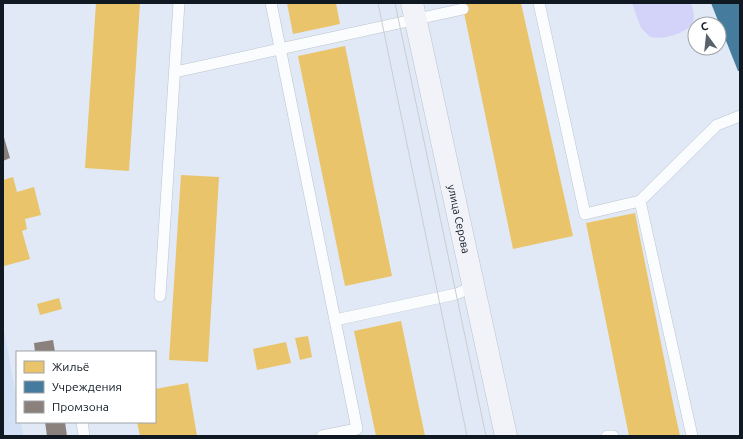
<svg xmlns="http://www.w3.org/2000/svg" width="743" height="439" font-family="Ubuntu,sans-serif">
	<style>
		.built { fill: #d2e1f5 }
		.green { fill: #d3d2f8 }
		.homes { fill: #e9c46a }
		.public { fill: #457b9d }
		.industry { fill: #8a817c }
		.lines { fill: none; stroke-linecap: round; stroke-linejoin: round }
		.lane-casing { stroke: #bcc4ce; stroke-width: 12 }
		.secondary-casing { stroke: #bcc4ce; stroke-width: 23 }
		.lane { stroke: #fafcfe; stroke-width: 11 }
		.secondary { stroke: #f2f3f8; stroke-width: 22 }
		.tram { stroke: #ccced1; stroke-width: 1 }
		.labels { text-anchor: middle; stroke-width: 4; stroke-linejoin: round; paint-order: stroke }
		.street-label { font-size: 11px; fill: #101821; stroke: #fff }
	</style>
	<rect width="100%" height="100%" fill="#e0e9f5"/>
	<path class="built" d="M 3,325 L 17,401 L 17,422 L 21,422 L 23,436 L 3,436 Z"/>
	<path class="green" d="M 632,3 L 691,3 C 693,9 695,15 693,22 C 687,34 662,40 650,37 L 641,28 Z"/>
	<g class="homes">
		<path d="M 96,3 L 140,3 L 129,171 L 85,168 Z"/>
		<path d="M 287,3 L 336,3 L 340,24 L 293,34 Z"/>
		<path d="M 462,3 L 521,3 L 573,236 L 513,249 Z"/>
		<path d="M 345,46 L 392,276 L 345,286 L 298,56 Z"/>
		<path d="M 181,175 L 219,177 L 208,362 L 169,360 Z"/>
		<path d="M 13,177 L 17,192 L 34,187 L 41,215 L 25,219 L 27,229 L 22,231 L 30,259 L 4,266 L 3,180 Z"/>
		<path d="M 635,213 L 675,413 L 680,436 L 629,436 L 586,223 Z"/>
		<path d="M 59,298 L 62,309 L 40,315 L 37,304 Z"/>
		<path d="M 401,321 L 425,436 L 376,436 L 354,331 Z"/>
		<path d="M 308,336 L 312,357 L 300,360 L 295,338 Z"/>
		<path d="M 286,342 L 291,363 L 257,370 L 253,349 Z"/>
		<path d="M 188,383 L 197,436 L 140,436 L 137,422 L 155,422 L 155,389 Z"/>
	</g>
	<path class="public" d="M 711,3 L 740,3 L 740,71 L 738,71 Z"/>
	<g class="industry">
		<path d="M 3,134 L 10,158 L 3,161 Z"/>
		<path d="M 53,340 L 55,352 L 35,352 L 34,343 Z"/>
		<path d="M 45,422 L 65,422 L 67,436 L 47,436 Z"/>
	</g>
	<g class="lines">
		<g class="lane-casing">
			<g id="lane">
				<path d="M 271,3 L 335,320"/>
				<path d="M 539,3 L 585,214 L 640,201 L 717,125 L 740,116"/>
				<path d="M 175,72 L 463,9"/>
				<path d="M 640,201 L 692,436"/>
				<path d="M 160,296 L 179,3"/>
				<path d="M 82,422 L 84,436"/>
				<path d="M 322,436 L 357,429 L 335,320 L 456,294 L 475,286"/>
				<path d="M 607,436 L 613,436"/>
			</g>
		</g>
		<g class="secondary-casing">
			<g id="secondary">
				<path id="s1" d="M 412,3 L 506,436"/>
			</g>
		</g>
		<use href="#lane" class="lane"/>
		<use href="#secondary" class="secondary"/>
		<g class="tram">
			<path d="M 378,3 L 467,436"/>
			<path d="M 395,3 L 486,436"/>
		</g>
	</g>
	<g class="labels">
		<g class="street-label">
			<text dy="4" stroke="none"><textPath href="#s1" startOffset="221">улица Серова</textPath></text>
		</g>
	</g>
	<rect width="743" height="439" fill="none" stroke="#101821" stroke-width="8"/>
	<rect x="16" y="351" width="140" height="72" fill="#ffffff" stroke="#9fa3a6"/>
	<rect x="24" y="361" width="20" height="12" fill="#e9c46a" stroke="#9fa3a6"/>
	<text x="52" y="371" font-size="12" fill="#101821">Жильё</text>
	<rect x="24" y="381" width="20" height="12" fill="#457b9d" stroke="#9fa3a6"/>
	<text x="52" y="391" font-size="12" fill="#101821">Учреждения</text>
	<rect x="24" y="401" width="20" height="12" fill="#8a817c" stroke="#9fa3a6"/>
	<text x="52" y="411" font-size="12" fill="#101821">Промзона</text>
	<g transform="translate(707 36) rotate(345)"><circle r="19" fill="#ffffff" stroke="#9fa3a6"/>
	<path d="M0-3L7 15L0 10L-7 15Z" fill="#59616b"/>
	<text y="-6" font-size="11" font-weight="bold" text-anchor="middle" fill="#101821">С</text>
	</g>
</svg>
